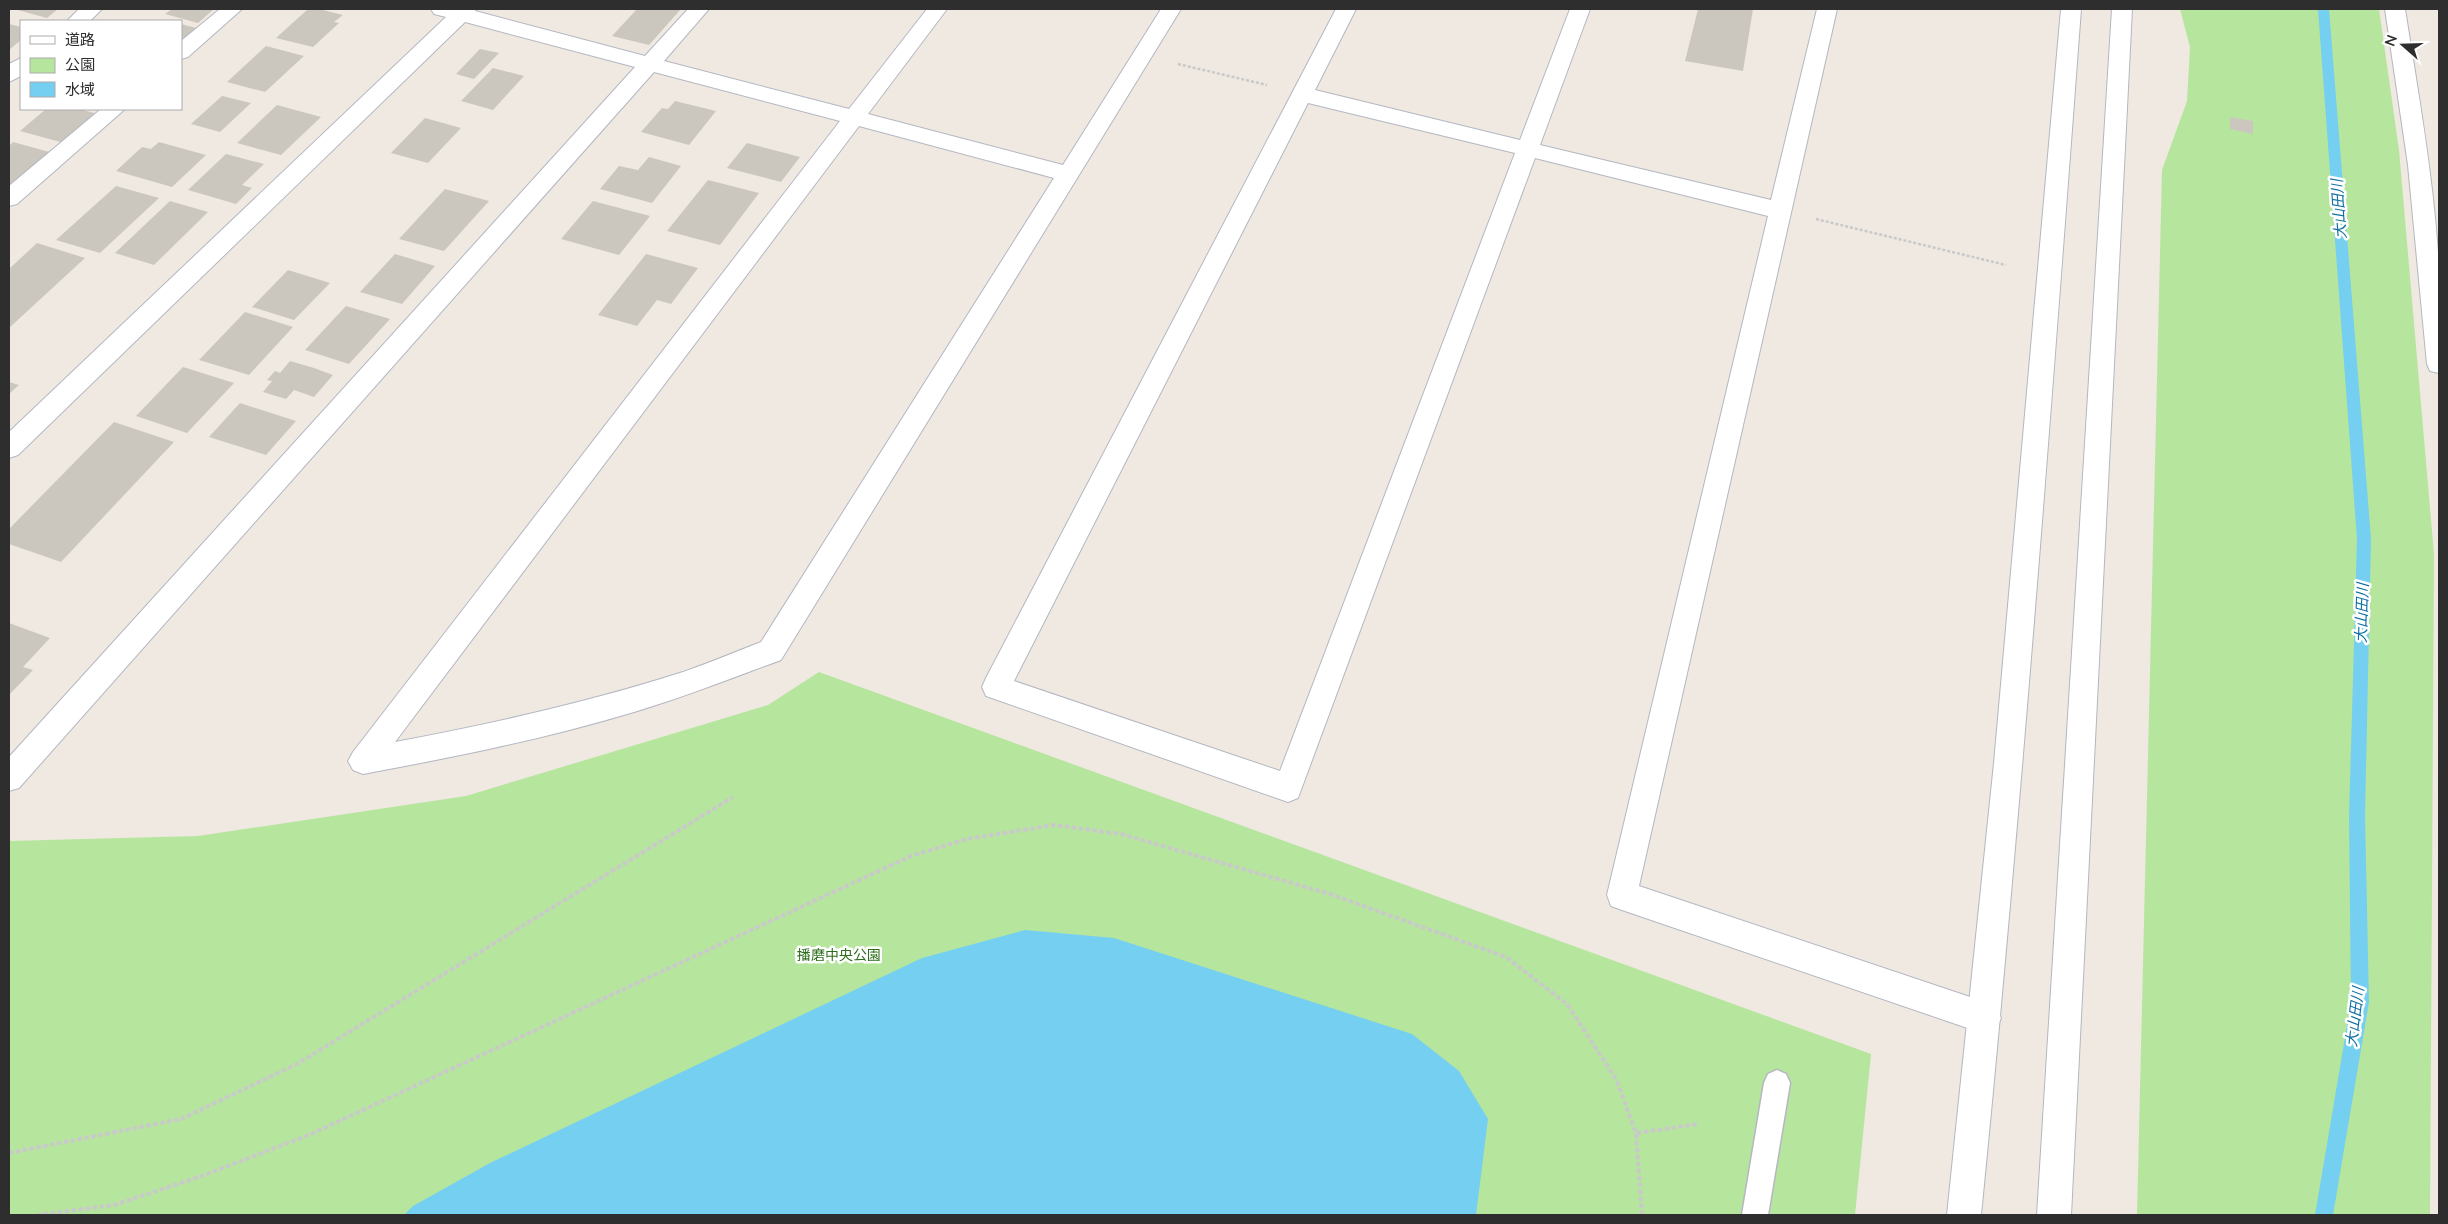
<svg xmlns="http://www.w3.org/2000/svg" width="2448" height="1224" font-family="Lato,'Noto Sans JP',sans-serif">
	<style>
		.green { fill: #b6e59e }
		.water { fill: #75cff0 }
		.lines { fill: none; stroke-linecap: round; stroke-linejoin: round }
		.stream { fill: #75cff0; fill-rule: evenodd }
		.building { fill: #cbc7bf }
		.service-casing { stroke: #b4b7c1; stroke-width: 3 }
		.minor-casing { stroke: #b4b7c1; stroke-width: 2 }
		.tertiary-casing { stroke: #b4b7c1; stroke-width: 2 }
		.path-far1 { stroke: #c9c9c9; stroke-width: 2.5; stroke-dasharray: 3 2; stroke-linecap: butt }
		.path { stroke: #c9c9c9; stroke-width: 4; stroke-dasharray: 4.5 2.5; stroke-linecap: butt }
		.service { fill: #fff; fill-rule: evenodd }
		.minor { fill: #fff; fill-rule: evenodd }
		.tertiary { fill: #fff; fill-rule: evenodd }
		.labels { text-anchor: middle; stroke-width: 5; stroke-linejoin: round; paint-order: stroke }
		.park-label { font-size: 14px; fill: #2c6e1b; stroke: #fff }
		.water-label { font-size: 15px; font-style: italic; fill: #0d6fa3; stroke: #fff }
	</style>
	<rect width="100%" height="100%" fill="#efe9e1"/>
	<g class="green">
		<path d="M 2180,9 L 2379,9 L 2399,150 L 2434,554 L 2430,1215 L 2137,1215 L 2162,170 L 2187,101 L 2190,47 Z"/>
		<path d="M 819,672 L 1871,1054 L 1855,1215 L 9,1215 L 9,841 L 198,836 L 466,796 L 768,705 Z"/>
	</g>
	<path class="water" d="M 1025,930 L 1114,938 L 1412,1034 L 1459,1071 L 1488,1119 L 1476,1215 L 404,1215 L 413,1206 L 490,1163 L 922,958 Z"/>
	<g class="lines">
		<path class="stream" d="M 2318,9 L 2329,9 L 2371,539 L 2365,816 L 2369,1002 L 2333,1215 L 2315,1215 L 2351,1002 L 2349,816 L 2357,539 Z"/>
	</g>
	<g class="building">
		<path d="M 14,9 L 58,9 L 47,18 Z"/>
		<path d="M 172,9 L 214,9 L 198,23 L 165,14 Z"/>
		<path d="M 308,9 L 319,9 L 343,15 L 334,22 L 339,23 L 313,47 L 276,38 Z"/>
		<path d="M 637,9 L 681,9 L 649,45 L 612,36 Z"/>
		<path d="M 1698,9 L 1753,9 L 1743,71 L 1685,61 Z"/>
		<path d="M 9,24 L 21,27 L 21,40 L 9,50 Z"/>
		<path d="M 181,24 L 196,28 L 181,41 Z"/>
		<path d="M 266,46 L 304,56 L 265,92 L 227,82 Z"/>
		<path d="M 480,49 L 499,53 L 474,79 L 456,74 Z"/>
		<path d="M 493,68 L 524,76 L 493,110 L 461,101 Z"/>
		<path d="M 222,96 L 251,103 L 220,132 L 191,124 Z"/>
		<path d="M 675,101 L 716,111 L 689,145 L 641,132 L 662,108 L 668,109 Z"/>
		<path d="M 277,105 L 321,117 L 281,155 L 237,143 Z"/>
		<path d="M 46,109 L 79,109 L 98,114 L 64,143 L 20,131 Z"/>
		<path d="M 2230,117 L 2253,121 L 2253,134 L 2230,129 Z"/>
		<path d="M 425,118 L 461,128 L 428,163 L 391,153 Z"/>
		<path d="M 13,142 L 53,153 L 9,192 L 9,146 Z"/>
		<path d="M 159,142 L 206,155 L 172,187 L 116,171 L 142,147 L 151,149 Z"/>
		<path d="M 747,143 L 800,157 L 781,182 L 727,168 Z"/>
		<path d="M 226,154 L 264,164 L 242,185 L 252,188 L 236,204 L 188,190 Z"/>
		<path d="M 649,157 L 681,166 L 652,203 L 600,189 L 619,166 L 638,170 Z"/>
		<path d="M 708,180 L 759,193 L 720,245 L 667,231 Z"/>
		<path d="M 116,186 L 159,198 L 100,253 L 56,240 Z"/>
		<path d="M 445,189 L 489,201 L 444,251 L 399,239 Z"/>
		<path d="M 170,201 L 208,212 L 154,265 L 115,253 Z"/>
		<path d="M 593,201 L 650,216 L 619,255 L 561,239 Z"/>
		<path d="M 37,243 L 85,258 L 9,328 L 9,269 Z"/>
		<path d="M 395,254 L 435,266 L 402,304 L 360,292 Z"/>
		<path d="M 646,254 L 698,268 L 671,304 L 657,300 L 637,326 L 598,315 Z"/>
		<path d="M 288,270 L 330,283 L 294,320 L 252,307 Z"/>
		<path d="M 346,306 L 390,319 L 349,364 L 305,350 Z"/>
		<path d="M 245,312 L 293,327 L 249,375 L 199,360 Z"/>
		<path d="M 290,361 L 314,368 L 333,375 L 314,397 L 294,390 L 286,399 L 263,392 L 272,381 L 267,380 L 275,371 L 280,373 Z"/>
		<path d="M 183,367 L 234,383 L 187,433 L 136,416 Z"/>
		<path d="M 9,382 L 19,385 L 9,394 Z"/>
		<path d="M 240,403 L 296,421 L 266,455 L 209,437 Z"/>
		<path d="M 114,422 L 174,442 L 61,562 L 9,544 L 9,529 Z"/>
		<path d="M 9,623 L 50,638 L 23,667 L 33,670 L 9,695 Z"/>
	</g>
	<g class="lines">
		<g class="service-casing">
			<path id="service" d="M 1777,1070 L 1786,1074 L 1790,1083 L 1768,1215 L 1742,1215 L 1764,1083 L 1768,1074 Z"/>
		</g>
		<g class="minor-casing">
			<g id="minor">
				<path d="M 79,9 L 102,9 L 90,21 L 67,21 Z"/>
				<path d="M 220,9 L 242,9 L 188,57 L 181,59 L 181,41 Z"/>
				<path d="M 431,9 L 476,9 L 475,11 L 645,56 L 688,9 L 709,9 L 664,61 L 849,109 L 927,9 L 947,9 L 868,114 L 1063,165 L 1161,9 L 1181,9 L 781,660 C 732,678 684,697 634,712 C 545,739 454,757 363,774 L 353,770 L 348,761 L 353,752 L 840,121 L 654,72 L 19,788 L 9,791 L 9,757 L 635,67 L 465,22 L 18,455 L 9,458 L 9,432 L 446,17 L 434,14 ZM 859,126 L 1054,178 L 761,642 C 735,652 709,663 683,672 C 589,702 492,724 395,742 Z"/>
				<path d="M 1336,9 L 1356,9 L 1315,90 L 1520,140 L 1570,9 L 1590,9 L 1540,145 L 1771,200 L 1817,9 L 1837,9 L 1639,886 L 1985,1002 L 1996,1007 L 2001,1018 L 1996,1029 L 1985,1034 L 1622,910 L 1611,906 L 1607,895 L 1768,216 L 1535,158 L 1298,798 L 1288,802 L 986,696 L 982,687 L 986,678 ZM 1308,103 L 1515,153 L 1280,771 L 1014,681 Z"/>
				<path d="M 2385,9 L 2405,9 C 2424,129 2447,251 2439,373 L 2430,371 L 2427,364 L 2408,165 Z"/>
				<path d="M 21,58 L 21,76 L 9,82 L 9,64 Z"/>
				<path d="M 101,109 L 125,109 L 17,204 L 9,206 L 9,186 Z"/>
			</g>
		</g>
		<g class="tertiary-casing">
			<g id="tertiary">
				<path d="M 2061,9 L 2081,9 C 2051,411 2021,813 1981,1215 L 1947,1215 L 1994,763 Z"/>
				<path d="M 2112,9 L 2132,9 L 2071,1215 L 2037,1215 Z"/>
			</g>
		</g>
		<g class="path-far1">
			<path d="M 1178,64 L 1267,85"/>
			<path d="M 1816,219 L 2006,265"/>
		</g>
		<g class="path">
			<path d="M 1637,1133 L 1698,1124"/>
			<path d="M 9,1153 L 181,1119 L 297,1064 L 733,797"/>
			<path d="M 37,1215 L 114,1205 L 199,1177 L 309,1135 L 911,856 L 967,839 L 1054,825 L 1121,834 L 1330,894 L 1506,957 L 1567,1004 L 1616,1079 L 1636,1133 L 1642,1215"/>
		</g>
		<use href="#service" class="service"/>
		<use href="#minor" class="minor"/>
		<use href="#tertiary" class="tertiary"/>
	</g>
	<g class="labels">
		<g class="park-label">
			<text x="839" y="960">播磨中央公園</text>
		</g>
		<g class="water-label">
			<text transform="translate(2339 209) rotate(-94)" y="5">大山田川</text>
			<text transform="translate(2362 613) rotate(-88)" y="5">大山田川</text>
			<text transform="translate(2355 1017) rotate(-83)" y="5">大山田川</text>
		</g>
	</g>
	<rect width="2448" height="1224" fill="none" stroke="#2e2e2e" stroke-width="20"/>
	<rect x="20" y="20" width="162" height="90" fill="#ffffff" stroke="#ababab"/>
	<rect x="30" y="36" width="25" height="8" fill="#ffffff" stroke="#ababab"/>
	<text x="65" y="45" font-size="15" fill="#2e2e2e">道路</text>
	<rect x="30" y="58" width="25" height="15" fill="#b6e59e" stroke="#ababab"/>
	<text x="65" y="70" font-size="15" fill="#2e2e2e">公園</text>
	<rect x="30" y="82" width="25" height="15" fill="#75cff0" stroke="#ababab"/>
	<text x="65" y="95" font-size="15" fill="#2e2e2e">水域</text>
	<g transform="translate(2403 45) rotate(290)" stroke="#ffffff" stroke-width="4" paint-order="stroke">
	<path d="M0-4L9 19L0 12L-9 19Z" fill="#2e2e2e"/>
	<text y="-8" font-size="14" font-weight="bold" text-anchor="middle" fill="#2e2e2e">N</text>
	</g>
</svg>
